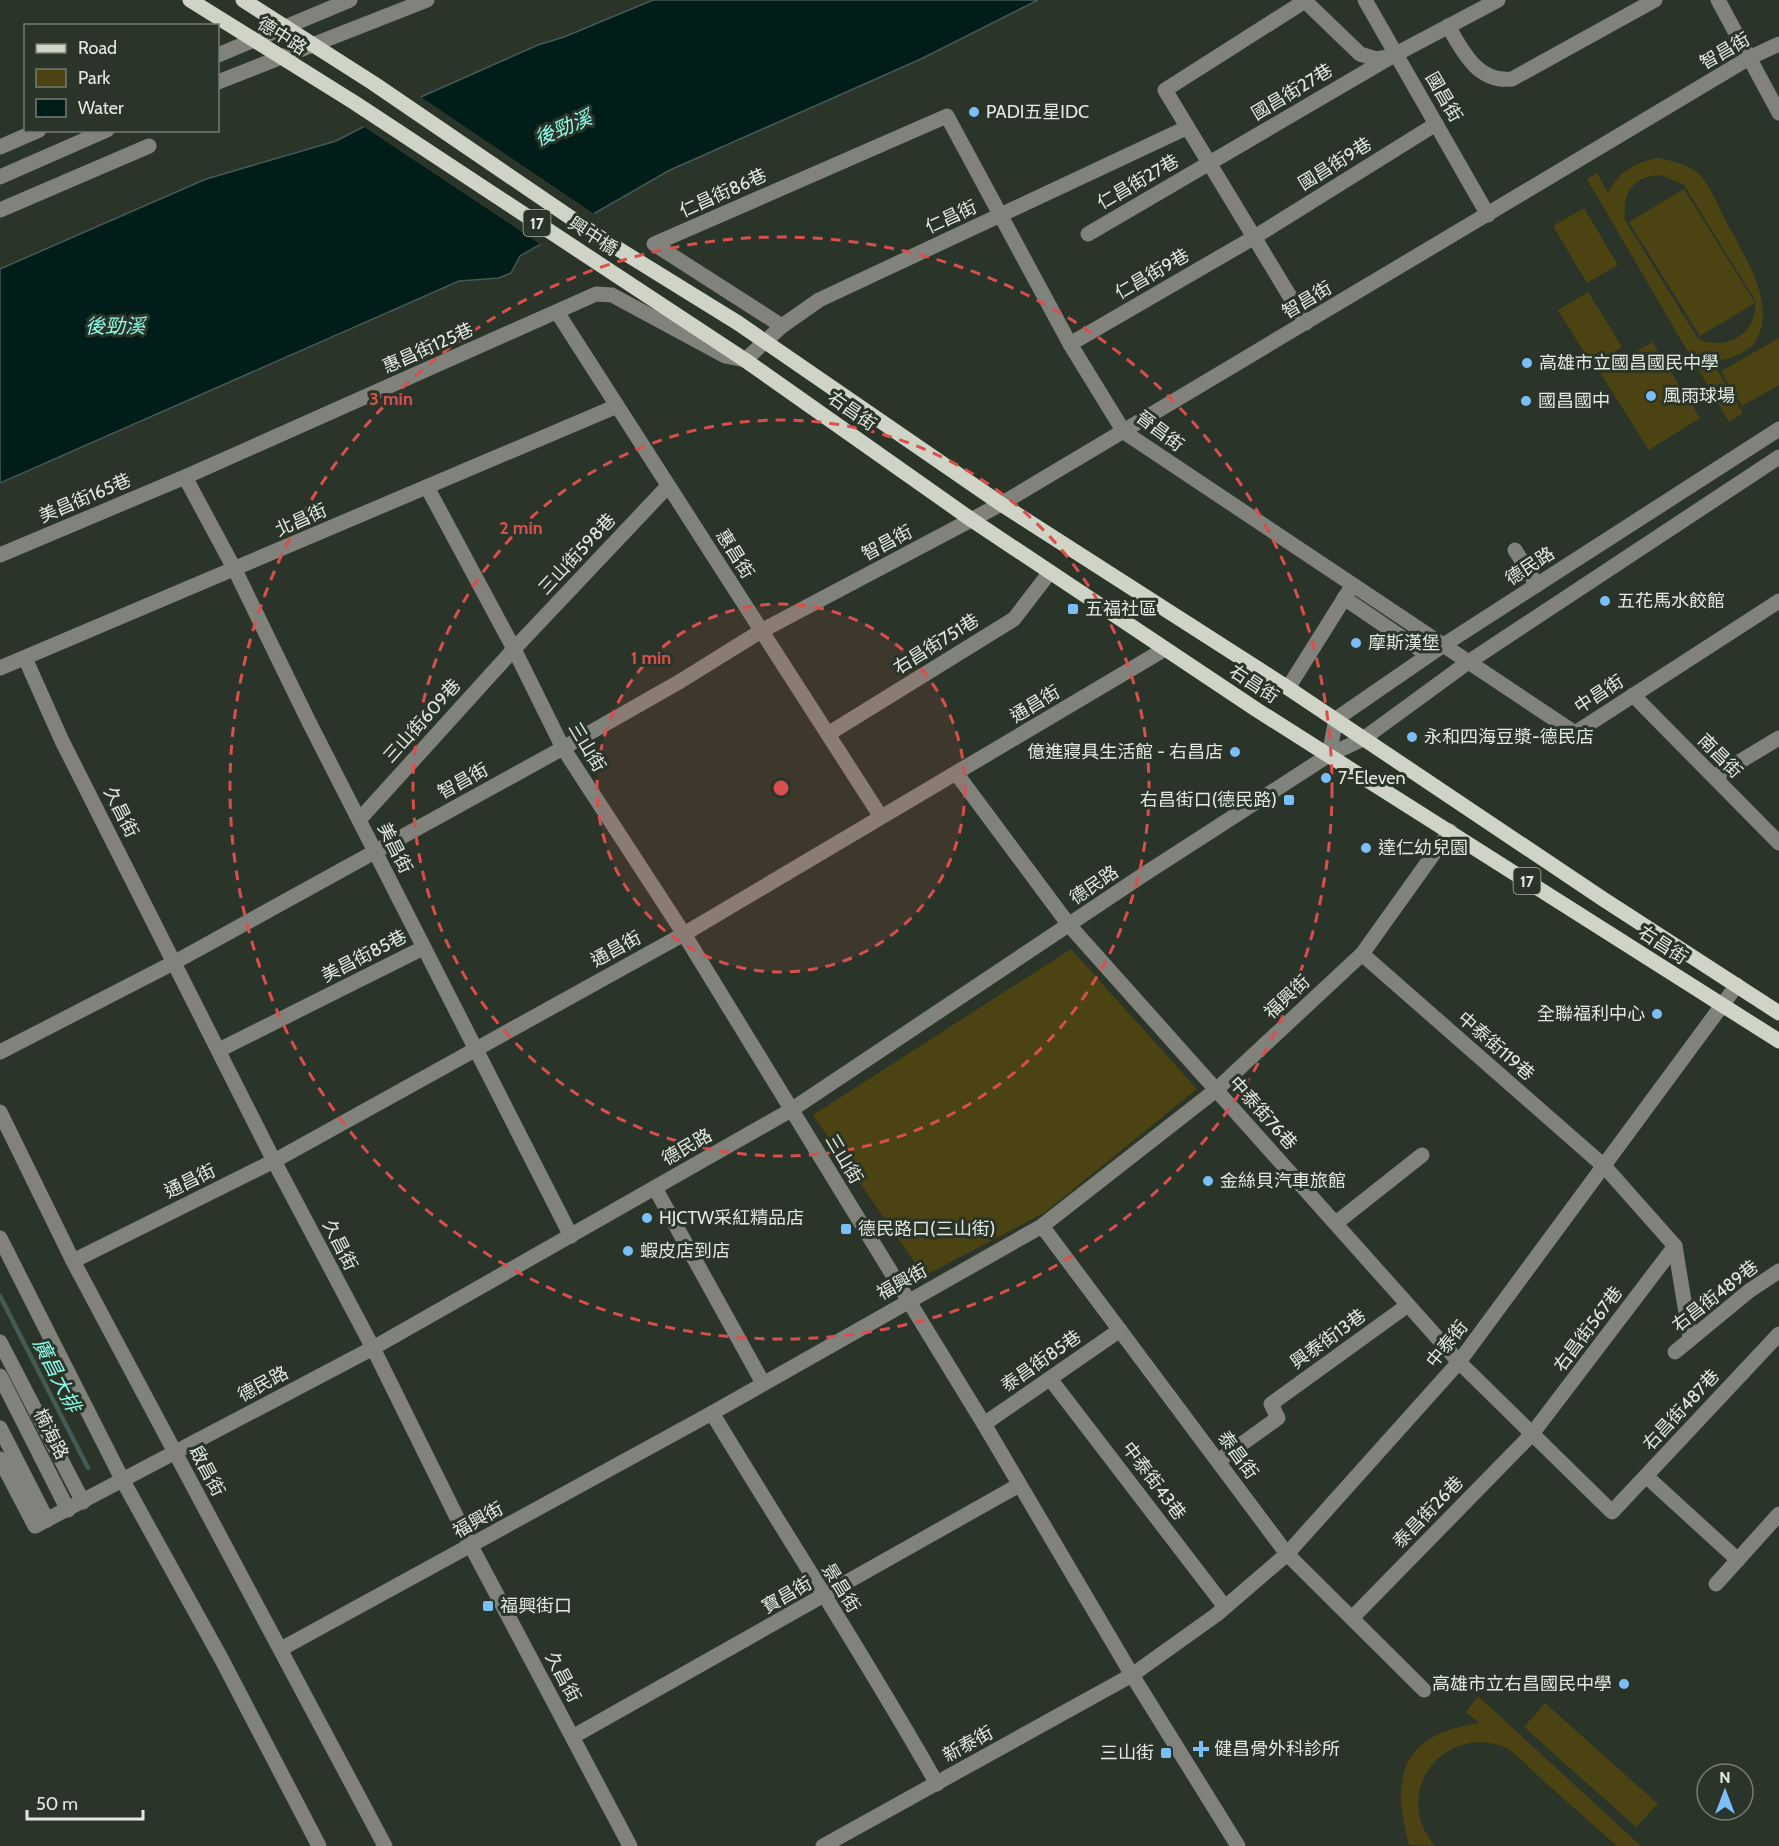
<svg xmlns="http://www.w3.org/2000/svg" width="1779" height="1846" font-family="Cabin,'Noto Sans TC',sans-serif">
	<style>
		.green { fill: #4b4312; fill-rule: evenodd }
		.water { fill: #001d19; stroke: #445a55; stroke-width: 1.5 }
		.pier { fill: #2a3428 }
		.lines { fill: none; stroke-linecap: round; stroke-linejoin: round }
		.stream { stroke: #445a55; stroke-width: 4.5 }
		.minor { stroke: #80827b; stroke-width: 15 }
		.major { stroke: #cfd4c6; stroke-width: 15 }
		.ring { fill: none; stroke: #d84f4d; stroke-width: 3; stroke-dasharray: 10 8 }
		.poi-dot { fill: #7abff8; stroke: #2a3428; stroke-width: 2 }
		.labels { text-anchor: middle; stroke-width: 6; stroke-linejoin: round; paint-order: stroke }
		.shield { fill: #2a3428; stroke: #abb3aa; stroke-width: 1.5 }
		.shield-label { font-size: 16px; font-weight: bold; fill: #e2e9e1 }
		.street-label { font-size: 18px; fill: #e2e9e1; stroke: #2a3428 }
		.poi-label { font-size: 18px; fill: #e2e9e1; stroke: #2a3428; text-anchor: start }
		.water-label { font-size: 20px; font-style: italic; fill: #8dfceb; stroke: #2a3428 }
		.centre { fill: #d84f4d; stroke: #2a3428; stroke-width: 3 }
		.ring-label { font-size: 18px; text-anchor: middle; font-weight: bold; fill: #d84f4d; stroke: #2a3428; stroke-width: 6; stroke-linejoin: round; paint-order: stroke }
	</style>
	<rect width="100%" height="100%" fill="#2a3428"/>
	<g class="green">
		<path d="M 1658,158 C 1672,161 1689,164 1700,175 C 1712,188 1720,211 1729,227 C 1748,262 1779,310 1753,345 C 1741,356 1726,361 1711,360 L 1743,413 L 1729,422 L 1587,179 L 1597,173 L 1608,193 C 1620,171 1633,163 1658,158 ZM 1660,175 L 1684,185 L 1755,300 C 1759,332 1727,352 1698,339 L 1625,220 C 1622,193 1632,177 1660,175 Z"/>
		<path d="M 1684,189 L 1755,303 L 1700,336 L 1629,222 Z"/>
		<path d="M 1584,208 L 1618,265 L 1587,283 L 1553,226 Z"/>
		<path d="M 1588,292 L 1622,347 L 1592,365 L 1558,310 Z"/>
		<path d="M 1779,338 L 1779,385 L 1742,406 L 1721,371 Z"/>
		<path d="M 1652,342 L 1700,418 L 1649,450 L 1601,374 Z"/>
		<path d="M 1071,949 L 1197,1089 L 1044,1213 L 924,1276 L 813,1115 Z"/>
		<path d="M 1478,1696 L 1641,1846 L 1617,1846 C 1589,1821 1561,1797 1534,1772 C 1525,1764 1513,1750 1502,1746 C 1440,1725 1391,1796 1435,1846 L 1409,1845 C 1390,1776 1402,1734 1479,1723 L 1466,1712 Z"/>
		<path d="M 1545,1703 L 1658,1804 L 1636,1827 L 1524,1727 Z"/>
	</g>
	<path class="water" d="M 653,0 L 1038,0 L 921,59 L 670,170 L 520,256 L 511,273 L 499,278 L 459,281 L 0,483 L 0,269 L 206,179 L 336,141 L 423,96 L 538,45 L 564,37 Z"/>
	<path class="pier" d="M 418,95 L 596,215 L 543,246 L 361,125 Z"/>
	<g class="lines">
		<path class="stream" d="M 0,1296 L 88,1468"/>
		<g class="minor">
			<path d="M 1304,0 L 1360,54 L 1376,59 L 1386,57"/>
			<path d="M 1365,0 L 1488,215"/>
			<path d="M 1718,0 L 1779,113"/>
			<path d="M 1305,1 L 1165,90 L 1306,323"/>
			<path d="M 1448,26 C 1463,52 1478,83 1512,79 L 1655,0"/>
			<path d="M 218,55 L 350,0"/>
			<path d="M 218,82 L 427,0"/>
			<path d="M 0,147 L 39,130"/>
			<path d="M 0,177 L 107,130"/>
			<path d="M 0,210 L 149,146"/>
			<path d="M 1088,234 L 1396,54 L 1498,0"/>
			<path d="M 557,312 L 881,817"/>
			<path d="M 782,326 L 654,244 L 947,116 L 1070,344 L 1124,432 L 1575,733 L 1779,601"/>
			<path d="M 1070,344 L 1253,238 L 1436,124"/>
			<path d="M 185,477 L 235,570 L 309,722 L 571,1236"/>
			<path d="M 427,487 L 514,649 L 563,748 L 684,934 L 984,1424 L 1132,1675 L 1238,1846"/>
			<path d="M 1515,550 L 1537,585"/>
			<path d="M 0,555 L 185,477 L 596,294 L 612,295 L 725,356 L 745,360 L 782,326 L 819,300 L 1186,128"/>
			<path d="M 1344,598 L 1428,655"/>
			<path d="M 25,658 L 62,741 L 274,1161 L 373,1348 L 471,1546 L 630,1846"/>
			<path d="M 0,668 L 617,406"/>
			<path d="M 1288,688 L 1352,586"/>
			<path d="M 1633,695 L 1779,843"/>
			<path d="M 828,734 L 1014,619 L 1050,572"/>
			<path d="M 1329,755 L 1336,719 L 1442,646 L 1779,429"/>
			<path d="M 956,773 L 1069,925 L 1459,1362 L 1612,1512 L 1779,1334"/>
			<path d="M 1714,777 L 1779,738"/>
			<path d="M 359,820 L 514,649 L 668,486"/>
			<path d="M 1362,954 L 1605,1167 L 1675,1246"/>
			<path d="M 219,1050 L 423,948"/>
			<path d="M 0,1052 L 175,962 L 563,748 L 679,682 L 761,631 L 1001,504 L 1749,58 L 1779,44"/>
			<path d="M 0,1112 L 73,1261 L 385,1846"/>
			<path d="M 655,1188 L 763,1383"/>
			<path d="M 1336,1223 L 1422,1155"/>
			<path d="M 1042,1226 L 1287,1554 L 1424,1690"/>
			<path d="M 0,1238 L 123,1481 L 222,1660 L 319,1846"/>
			<path d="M 1675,1246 L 1690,1337"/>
			<path d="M 73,1261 L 274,1161 L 684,934 L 1165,649"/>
			<path d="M 0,1342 L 83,1502"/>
			<path d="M 1675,1352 L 1749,1291 L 1779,1271"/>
			<path d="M 0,1376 L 68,1510"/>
			<path d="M 1051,1380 L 1225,1607"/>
			<path d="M 712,1413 C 787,1537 866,1658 937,1784"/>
			<path d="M 984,1424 L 1120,1330"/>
			<path d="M 0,1428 L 47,1520"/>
			<path d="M 0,1459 L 35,1526 L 373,1348 L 791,1110 L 1143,875 L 1329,755 L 1363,739 L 1467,663 L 1779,457"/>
			<path d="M 1218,1461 L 1278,1418 L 1271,1404 L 1408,1305"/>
			<path d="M 1646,1476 L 1738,1560"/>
			<path d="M 1716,1584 L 1779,1514"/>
			<path d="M 1352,1618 L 1532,1434 L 1675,1246"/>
			<path d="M 281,1649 L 712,1413 L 1042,1226 L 1216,1090 L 1362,954 L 1450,831"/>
			<path d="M 574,1736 L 1019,1485"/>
			<path d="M 823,1846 L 1132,1675 L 1216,1615 L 1287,1554 L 1459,1362 L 1737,985"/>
		</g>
		<g class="major">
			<path d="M 190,0 L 355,103 L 745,360 L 972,520 L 1257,710 L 1779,1041"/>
			<path d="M 243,0 L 373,83 L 599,237 L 738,323 L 1001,504 L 1288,688 L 1603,899 L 1779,1013"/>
		</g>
	</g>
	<circle cx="781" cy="788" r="184" fill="#d84f4d" fill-opacity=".12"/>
	<g class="ring">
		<circle cx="781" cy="788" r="184"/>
		<circle cx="781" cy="788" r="368"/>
		<circle cx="781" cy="788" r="551"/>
	</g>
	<g class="poi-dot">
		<circle cx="974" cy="112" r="6"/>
		<circle cx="1527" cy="363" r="6"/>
		<circle cx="1651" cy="396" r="6"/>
		<circle cx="1526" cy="401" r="6"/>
		<circle cx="1605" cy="601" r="6"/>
		<rect x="1067" y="603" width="12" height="12" rx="3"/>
		<circle cx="1356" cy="643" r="6"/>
		<circle cx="1412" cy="737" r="6"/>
		<circle cx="1235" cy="752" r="6"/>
		<circle cx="1326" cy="778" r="6"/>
		<rect x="1283" y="794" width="12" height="12" rx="3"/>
		<circle cx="1366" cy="848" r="6"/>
		<circle cx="1657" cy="1014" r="6"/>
		<circle cx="1208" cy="1181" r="6"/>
		<circle cx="647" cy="1218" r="6"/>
		<rect x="840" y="1223" width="12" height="12" rx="3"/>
		<circle cx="628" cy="1251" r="6"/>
		<rect x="482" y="1600" width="12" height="12" rx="3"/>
		<circle cx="1624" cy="1684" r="6"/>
		<path d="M1198 1740h6v6h6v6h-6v6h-6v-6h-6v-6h6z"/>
		<rect x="1160" y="1747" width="12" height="12" rx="3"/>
	</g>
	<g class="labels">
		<g class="shield">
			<rect x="523.5" y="210" width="27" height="26" rx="4.5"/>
			<rect x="1513.5" y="868" width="27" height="26" rx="4.5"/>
		</g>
		<g class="shield-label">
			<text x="537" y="229">17</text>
			<text x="1527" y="887">17</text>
		</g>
		<g class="street-label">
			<text transform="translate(282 36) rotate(32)" y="6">德中路</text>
			<text transform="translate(1725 51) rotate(-30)" y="6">智昌街</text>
			<text transform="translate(1292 92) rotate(-31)" y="6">國昌街27巷</text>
			<text transform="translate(1444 97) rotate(60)" y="6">國昌街</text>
			<text transform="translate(1335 164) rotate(-32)" y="6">國昌街9巷</text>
			<text transform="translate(1138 182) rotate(-30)" y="6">仁昌街27巷</text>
			<text transform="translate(723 193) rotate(-24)" y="6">仁昌街86巷</text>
			<text transform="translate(951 217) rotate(-25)" y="6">仁昌街</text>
			<text transform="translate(593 236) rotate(33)" y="6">興中橋</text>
			<text transform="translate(1152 274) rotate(-30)" y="6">仁昌街9巷</text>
			<text transform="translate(1307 300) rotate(-31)" y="6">智昌街</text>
			<text transform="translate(428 348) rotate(-24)" y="6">惠昌街125巷</text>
			<text transform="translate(852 411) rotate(35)" y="6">右昌街</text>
			<text transform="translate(1160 431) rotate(37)" y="6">晉昌街</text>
			<text transform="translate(85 498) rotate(-23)" y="6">美昌街165巷</text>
			<text transform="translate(301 520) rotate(-24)" y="6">北昌街</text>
			<text transform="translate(887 543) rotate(-28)" y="6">智昌街</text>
			<text transform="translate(577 554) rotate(-47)" y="6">三山街598巷</text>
			<text transform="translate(735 554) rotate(58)" y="6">惠昌街</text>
			<text transform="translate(1530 566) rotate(-33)" y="6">德民路</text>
			<text transform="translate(936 644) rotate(-32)" y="6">右昌街751巷</text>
			<text transform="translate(1254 684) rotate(33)" y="6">右昌街</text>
			<text transform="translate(1599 694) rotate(-33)" y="6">中昌街</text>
			<text transform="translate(1035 704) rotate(-31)" y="6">通昌街</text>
			<text transform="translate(422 721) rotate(-48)" y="6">三山街609巷</text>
			<text transform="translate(587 747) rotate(59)" y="6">三山街</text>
			<text transform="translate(1720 756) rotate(45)" y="6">南昌街</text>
			<text transform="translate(463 781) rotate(-29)" y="6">智昌街</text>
			<text transform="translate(121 812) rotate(63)" y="6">久昌街</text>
			<text transform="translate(395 848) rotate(63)" y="6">美昌街</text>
			<text transform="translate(1094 885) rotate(-34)" y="6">德民路</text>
			<text transform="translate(1663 945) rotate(33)" y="6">右昌街</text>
			<text transform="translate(616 949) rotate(-29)" y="6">通昌街</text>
			<text transform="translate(364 956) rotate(-27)" y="6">美昌街85巷</text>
			<text transform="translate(1287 997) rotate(-43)" y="6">福興街</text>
			<text transform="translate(1496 1046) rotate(41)" y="6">中泰街119巷</text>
			<text transform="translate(1263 1113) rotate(48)" y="6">中泰街76巷</text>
			<text transform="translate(687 1147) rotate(-30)" y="6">德民路</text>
			<text transform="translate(844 1159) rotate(59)" y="6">三山街</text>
			<text transform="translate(190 1181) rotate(-26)" y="6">通昌街</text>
			<text transform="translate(340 1245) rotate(63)" y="6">久昌街</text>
			<text transform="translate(902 1282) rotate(-29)" y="6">福興街</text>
			<text transform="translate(1715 1296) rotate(-38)" y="6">右昌街489巷</text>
			<text transform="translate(1588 1329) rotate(-53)" y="6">右昌街567巷</text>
			<text transform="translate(1328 1339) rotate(-36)" y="6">興泰街13巷</text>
			<text transform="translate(1447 1344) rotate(-51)" y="6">中泰街</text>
			<text transform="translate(1041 1361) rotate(-35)" y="6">泰昌街85巷</text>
			<text transform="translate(263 1384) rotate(-28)" y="6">德民路</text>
			<text transform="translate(1681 1410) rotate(-47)" y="6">右昌街487巷</text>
			<text transform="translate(51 1434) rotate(63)" y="6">楠海路</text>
			<text transform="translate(1238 1455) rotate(54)" y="6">泰昌街</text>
			<text transform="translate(207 1471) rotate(62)" y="6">啟昌街</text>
			<text transform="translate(1154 1481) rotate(53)" y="6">中泰街43巷</text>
			<text transform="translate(1428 1512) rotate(-46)" y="6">泰昌街26巷</text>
			<text transform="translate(478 1520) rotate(-29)" y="6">福興街</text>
			<text transform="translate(841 1588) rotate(58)" y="6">景昌街</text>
			<text transform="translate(787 1595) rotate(-30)" y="6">寶昌街</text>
			<text transform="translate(563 1677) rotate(62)" y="6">久昌街</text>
			<text transform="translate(968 1744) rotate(-29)" y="6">新泰街</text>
		</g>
		<g class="poi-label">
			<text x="986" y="118">PADI五星IDC</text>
			<text x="1539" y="369">高雄市立國昌國民中學</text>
			<text x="1663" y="402">風雨球場</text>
			<text x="1538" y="407">國昌國中</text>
			<text x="1617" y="607">五花馬水餃館</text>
			<text x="1085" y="615">五福社區</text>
			<text x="1368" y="649">摩斯漢堡</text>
			<text x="1424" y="743">永和四海豆漿-德民店</text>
			<text x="1223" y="758" text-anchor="end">億進寢具生活館 - 右昌店</text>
			<text x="1338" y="784">7-Eleven</text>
			<text x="1277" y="806" text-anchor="end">右昌街口(德民路)</text>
			<text x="1378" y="854">達仁幼兒園</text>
			<text x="1645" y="1020" text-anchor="end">全聯福利中心</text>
			<text x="1220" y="1187">金絲貝汽車旅館</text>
			<text x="659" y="1224">HJCTW采紅精品店</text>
			<text x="858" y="1235">德民路口(三山街)</text>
			<text x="640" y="1257">蝦皮店到店</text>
			<text x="500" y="1612">福興街口</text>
			<text x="1612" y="1690" text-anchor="end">高雄市立右昌國民中學</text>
			<text x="1214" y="1755">健昌骨外科診所</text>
			<text x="1154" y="1759" text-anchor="end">三山街</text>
		</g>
		<g class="water-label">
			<text transform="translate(563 128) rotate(-23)" y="7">後勁溪</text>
			<text x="115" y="333">後勁溪</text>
			<text transform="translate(57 1375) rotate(63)" y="7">廣昌大排</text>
		</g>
	</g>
	<circle cx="781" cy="788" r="9" class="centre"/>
	<g class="ring-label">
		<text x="391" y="405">3 min</text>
		<text x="521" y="534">2 min</text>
		<text x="651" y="664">1 min</text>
	</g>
	<rect x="24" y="24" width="195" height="108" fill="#2a3428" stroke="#747c72" stroke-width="1.5"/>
	<rect x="36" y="44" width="30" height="9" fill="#cfd4c6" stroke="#747c72" stroke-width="1.5"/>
	<text x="78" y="54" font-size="18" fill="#e2e9e1">Road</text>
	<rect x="36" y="69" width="30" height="18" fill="#4b4312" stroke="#747c72" stroke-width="1.5"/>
	<text x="78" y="84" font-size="18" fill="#e2e9e1">Park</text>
	<rect x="36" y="99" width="30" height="18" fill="#001d19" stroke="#747c72" stroke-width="1.5"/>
	<text x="78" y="114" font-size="18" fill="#e2e9e1">Water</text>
	<g transform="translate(1725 1792)"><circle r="28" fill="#2a3428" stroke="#747c72" stroke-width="1.5"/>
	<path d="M0-4.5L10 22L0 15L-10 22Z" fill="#7abff8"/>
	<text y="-9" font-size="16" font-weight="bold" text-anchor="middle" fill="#e2e9e1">N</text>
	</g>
	<path d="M27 1810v9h116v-9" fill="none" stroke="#e2e9e1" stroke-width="3"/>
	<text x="36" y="1810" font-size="18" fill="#e2e9e1" stroke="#2a3428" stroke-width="4.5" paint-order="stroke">50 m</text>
</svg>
